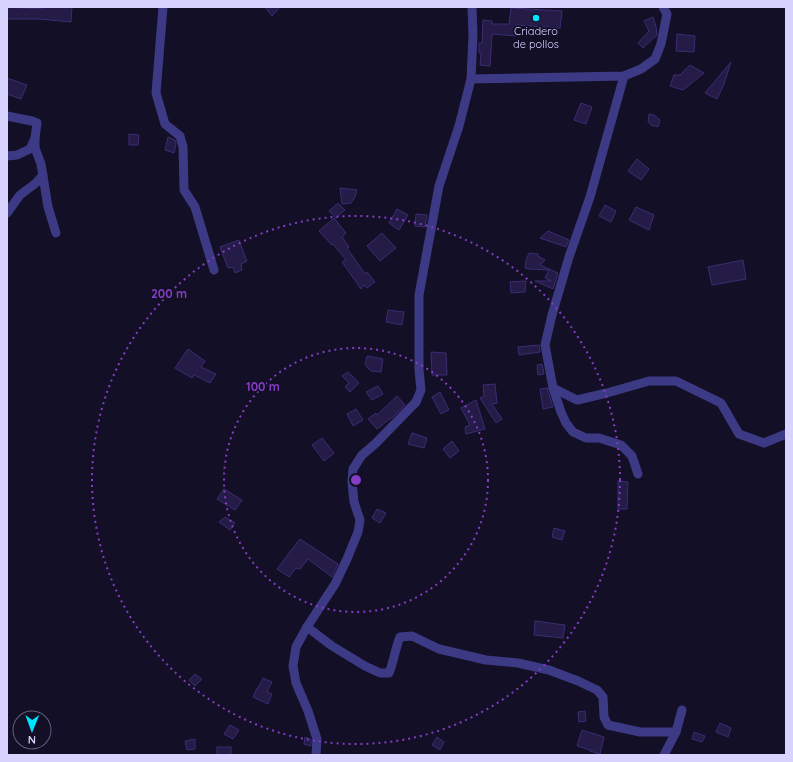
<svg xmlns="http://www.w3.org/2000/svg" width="793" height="762" font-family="Quicksand,sans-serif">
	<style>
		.building { fill: #241b47; stroke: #3b2d73 }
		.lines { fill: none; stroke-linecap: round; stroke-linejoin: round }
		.minor { stroke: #3d3a85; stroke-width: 9 }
		.ring { fill: none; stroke: #843dc5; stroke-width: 2; stroke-dasharray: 2 4 }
		.poi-dot { fill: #00e5ff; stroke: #130f26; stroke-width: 1.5 }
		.labels { text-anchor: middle; stroke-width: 3.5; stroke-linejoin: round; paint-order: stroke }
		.poi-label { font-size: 11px; fill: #d9d4ff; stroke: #130f26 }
		.centre { fill: #843dc5; stroke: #130f26; stroke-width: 2 }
		.ring-label { font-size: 12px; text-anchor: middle; font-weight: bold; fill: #843dc5; stroke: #130f26; stroke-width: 3.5; stroke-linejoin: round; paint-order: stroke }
	</style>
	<rect width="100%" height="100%" fill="#130f26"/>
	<g class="building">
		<path d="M 7,7 L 42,9 L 42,7 L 72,7 L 71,22 L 39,19 L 7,19 Z"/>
		<path d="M 265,7 L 280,7 L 272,16 Z"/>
		<path d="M 511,8 L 562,11 L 560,28 L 517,25 L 516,36 L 492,34 L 490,66 L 480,65 L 481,53 L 479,53 L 479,43 L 482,43 L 483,20 L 492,21 L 492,24 L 509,24 Z"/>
		<path d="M 653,17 L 656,26 L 657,35 L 643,48 L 638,43 L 649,31 L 644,21 Z"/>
		<path d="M 677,34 L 695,36 L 694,52 L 676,51 Z"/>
		<path d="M 731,62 L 724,84 L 717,99 L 705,93 Z"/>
		<path d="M 690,65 L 704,73 L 683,90 L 670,86 L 674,75 L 680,75 Z"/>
		<path d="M 7,78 L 27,85 L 21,99 L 7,94 Z"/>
		<path d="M 581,103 L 592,107 L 586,124 L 574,120 Z"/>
		<path d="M 649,114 L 654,115 L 660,120 L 658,127 L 651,125 L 648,121 Z"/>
		<path d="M 129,134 L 139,135 L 138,145 L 129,145 Z"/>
		<path d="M 168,137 L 175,140 L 176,144 L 174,153 L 165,150 Z"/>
		<path d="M 637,159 L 649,169 L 641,180 L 628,171 Z"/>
		<path d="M 340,188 L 357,190 L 355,197 L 351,203 L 342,204 Z"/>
		<path d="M 338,203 L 345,210 L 336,218 L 329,211 Z"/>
		<path d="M 605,205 L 616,211 L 611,222 L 599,216 Z"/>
		<path d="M 636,207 L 654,215 L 649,230 L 629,220 Z"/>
		<path d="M 397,209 L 408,215 L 399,230 L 389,223 Z"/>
		<path d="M 416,214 L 427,215 L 425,227 L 415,226 Z"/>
		<path d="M 334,218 L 346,233 L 342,237 L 349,247 L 347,248 L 365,274 L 367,272 L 375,282 L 367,288 L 364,285 L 361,289 L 342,262 L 346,260 L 333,244 L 332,245 L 319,231 Z"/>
		<path d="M 548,231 L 569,240 L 566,247 L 540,238 Z"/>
		<path d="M 382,233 L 396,248 L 380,261 L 367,246 Z"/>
		<path d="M 239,240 L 247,261 L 241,264 L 242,270 L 235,273 L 233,267 L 228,268 L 220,247 Z"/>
		<path d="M 529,253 L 538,254 L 538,256 L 545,260 L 540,265 L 558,273 L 553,289 L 535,281 L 551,281 L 545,278 L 549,270 L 529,269 L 525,268 L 526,260 Z"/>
		<path d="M 743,260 L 746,279 L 712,285 L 708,267 Z"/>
		<path d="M 526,281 L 525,292 L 511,293 L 510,282 Z"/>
		<path d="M 388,310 L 404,312 L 402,325 L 386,322 Z"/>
		<path d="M 539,345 L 540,352 L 519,355 L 518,347 Z"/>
		<path d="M 188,349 L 205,361 L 201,367 L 216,374 L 210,383 L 194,375 L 192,378 L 175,368 Z"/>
		<path d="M 431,352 L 446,353 L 447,375 L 432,375 Z"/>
		<path d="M 367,356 L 383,359 L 381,372 L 371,371 L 365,365 Z"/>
		<path d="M 542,364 L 544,374 L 538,375 L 537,365 Z"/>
		<path d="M 348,372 L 359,383 L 350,392 L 345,387 L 349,383 L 342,376 Z"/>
		<path d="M 495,384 L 497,403 L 492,404 L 502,419 L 496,423 L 480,398 L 484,396 L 483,385 Z"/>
		<path d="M 378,386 L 383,394 L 372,400 L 366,392 Z"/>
		<path d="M 547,388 L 553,407 L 543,409 L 540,389 Z"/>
		<path d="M 440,392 L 449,410 L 441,414 L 432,397 Z"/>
		<path d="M 397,396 L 405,405 L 392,418 L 391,418 L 377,429 L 368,419 L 376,413 L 377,415 Z"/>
		<path d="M 476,400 L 485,429 L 466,434 L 465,427 L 470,425 L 461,408 Z"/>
		<path d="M 356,409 L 363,420 L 353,426 L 347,414 Z"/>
		<path d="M 412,433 L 427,438 L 424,448 L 408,444 Z"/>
		<path d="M 322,438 L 334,453 L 324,461 L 312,445 Z"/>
		<path d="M 452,441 L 459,451 L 450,458 L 443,449 Z"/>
		<path d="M 618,481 L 628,482 L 627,509 L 618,509 Z"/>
		<path d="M 224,489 L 242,500 L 235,510 L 217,499 Z"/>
		<path d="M 377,509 L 386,513 L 380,523 L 372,518 Z"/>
		<path d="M 225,517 L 235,523 L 230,530 L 219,522 Z"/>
		<path d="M 554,528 L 565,531 L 562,540 L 552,537 Z"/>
		<path d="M 300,539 L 338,564 L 332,577 L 308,559 L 300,569 L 296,568 L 289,577 L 277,569 Z"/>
		<path d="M 535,621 L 565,625 L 563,638 L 534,635 Z"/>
		<path d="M 195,674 L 202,679 L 195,686 L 189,680 Z"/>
		<path d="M 263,678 L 272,682 L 267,692 L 272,694 L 268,704 L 253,697 L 257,688 L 258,688 Z"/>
		<path d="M 585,711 L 586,721 L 579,722 L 578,712 Z"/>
		<path d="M 720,723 L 731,728 L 728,737 L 716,732 Z"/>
		<path d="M 230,725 L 239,730 L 233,739 L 224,734 Z"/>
		<path d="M 582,730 L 604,737 L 600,754 L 590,751 L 590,750 L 577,746 Z"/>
		<path d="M 694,732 L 705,736 L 702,742 L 692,739 Z"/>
		<path d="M 305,737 L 311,739 L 311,746 L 304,744 Z"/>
		<path d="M 437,737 L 444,742 L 440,750 L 432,745 Z"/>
		<path d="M 195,739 L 195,749 L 187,750 L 185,741 Z"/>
		<rect x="217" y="747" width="14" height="8"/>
	</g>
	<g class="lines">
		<g class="minor">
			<path d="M 163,7 L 156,93 L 165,124 L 180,136 L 183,147 L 184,190 L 195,207 L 214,270"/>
			<path d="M 624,76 L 590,197 L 569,257 L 552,315 L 545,345 L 553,388 L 561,412 L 566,423 L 573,432 L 586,438 L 599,438 L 621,445 L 632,456 L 638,474"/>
			<path d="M 471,79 L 624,76 L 641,69 L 655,59 L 661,44 L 667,14 L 663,7"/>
			<path d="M 7,116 L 32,121 L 37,123 L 35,138 L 30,149 L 17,155 L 7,156"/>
			<path d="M 35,138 L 35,148 L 41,164 L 48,207 L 56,233"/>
			<path d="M 7,213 L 20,195 L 36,183 L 43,175"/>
			<path d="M 553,388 L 577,400 L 607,393 L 649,381 L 676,381 L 721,403 L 739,434 L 764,443 L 786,434"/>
			<path d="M 307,627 L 332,646 L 365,666 L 380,673 L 389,673 C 394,661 395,649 400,637 L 412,636 L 439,649 L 486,660 L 518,663 L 549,670 L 578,681 L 597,690 L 603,697 L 604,717 L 608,725 L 640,732 L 676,732"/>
			<path d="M 316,755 L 317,739 L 308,711 L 296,683 L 293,666 L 296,647 L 307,627 L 335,584 L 347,559 L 358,532 L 360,520 L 354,502 L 352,482 L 353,469 L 362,455 L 375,444 L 416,402 L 421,390 L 419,370 L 419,295 L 439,186 L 459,126 L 471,79 L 473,36 L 472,7"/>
			<path d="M 664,755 L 676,732 L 682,710"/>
		</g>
	</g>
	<g class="ring">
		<circle cx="356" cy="480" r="132"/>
		<circle cx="356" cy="480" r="264"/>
	</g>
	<circle class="poi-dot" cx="536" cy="18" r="4"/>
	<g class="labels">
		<g class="poi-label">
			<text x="536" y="35">Criadero<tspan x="536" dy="13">de pollos</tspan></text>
		</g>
	</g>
	<circle cx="356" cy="480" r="6" class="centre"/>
	<g class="ring-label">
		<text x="169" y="298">200 m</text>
		<text x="263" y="391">100 m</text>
	</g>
	<rect width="793" height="762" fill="none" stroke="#d9d4ff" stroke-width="16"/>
	<g transform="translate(32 730) rotate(181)"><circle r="19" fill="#130f26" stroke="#625e7d"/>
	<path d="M0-3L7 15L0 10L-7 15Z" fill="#00e5ff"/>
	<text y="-6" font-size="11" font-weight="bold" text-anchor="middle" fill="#d9d4ff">N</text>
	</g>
</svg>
